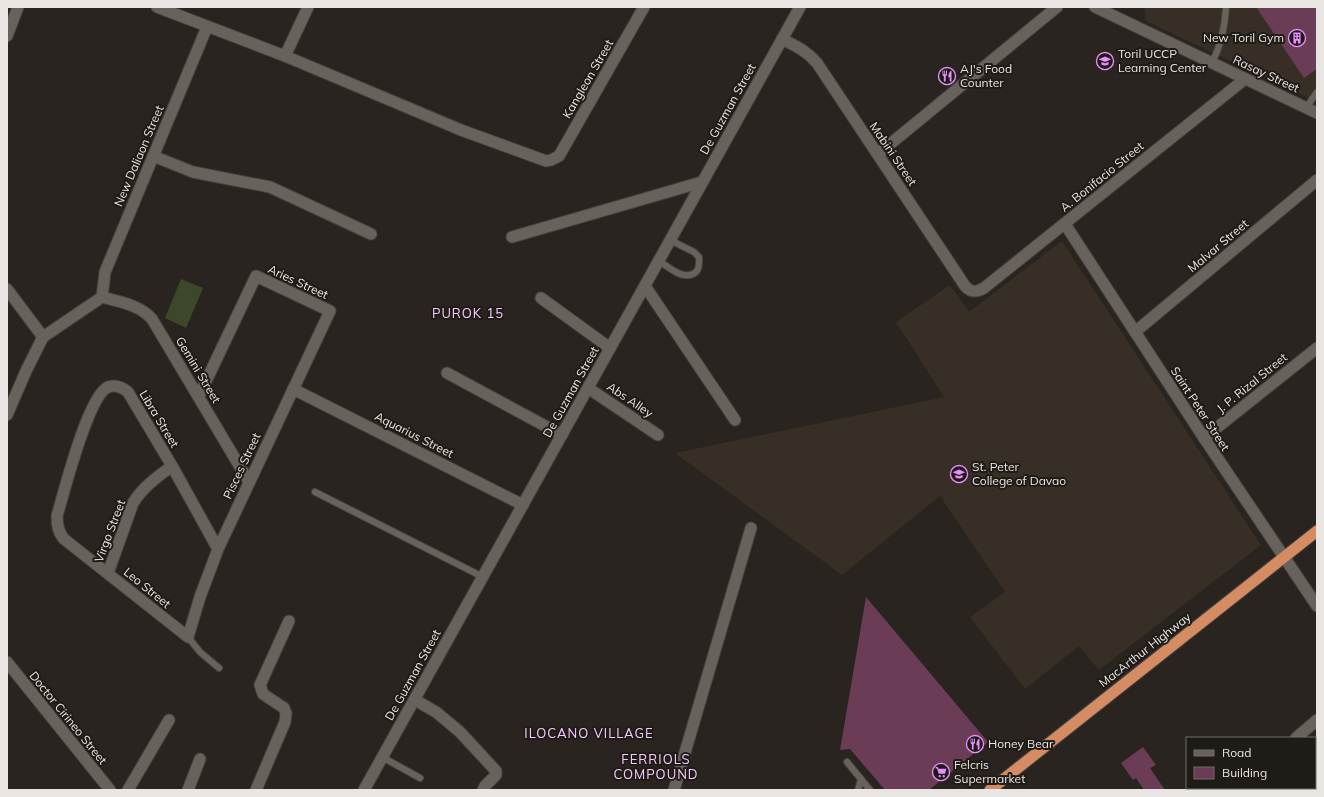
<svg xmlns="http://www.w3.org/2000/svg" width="1324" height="797" font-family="Mulish,sans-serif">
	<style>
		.built { fill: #372e25 }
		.green { fill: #3d482b }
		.building { fill: #6a3c56 }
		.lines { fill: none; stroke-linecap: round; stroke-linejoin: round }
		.service-casing { stroke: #46423d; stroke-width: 8 }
		.minor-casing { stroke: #46423d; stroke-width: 13 }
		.tertiary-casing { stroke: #46423d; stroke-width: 13 }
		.trunk-casing { stroke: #46423d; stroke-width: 13 }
		.service { stroke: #67625c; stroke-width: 6 }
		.minor { stroke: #67625c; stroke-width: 11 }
		.tertiary { stroke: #67625c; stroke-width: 11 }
		.trunk { stroke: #d68c63; stroke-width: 11 }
		.labels { text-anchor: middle; stroke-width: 4; stroke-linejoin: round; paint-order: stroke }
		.poi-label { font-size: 12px; fill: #e9e5e2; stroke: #1f1b16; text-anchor: start }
		.street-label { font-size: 12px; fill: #e9e5e2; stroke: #1f1b16 }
		.neighbourhood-label { font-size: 13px; letter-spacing: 1px; fill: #f4cbfe; stroke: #1f1b16 }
	</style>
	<rect width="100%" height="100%" fill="#29241f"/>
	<g class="built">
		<path d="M 1144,7 L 1317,7 L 1317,102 L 1146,21 Z"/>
		<path d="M 1062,241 L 1261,545 L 1099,670 L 1079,646 L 1025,689 L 970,617 L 1005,592 L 940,496 L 842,575 L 675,453 L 944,397 L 896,322 L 950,285 L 969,312 Z"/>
	</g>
	<path class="green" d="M 181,279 L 203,288 L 186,328 L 165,318 Z"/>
	<g class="building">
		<path d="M 1256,7 L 1317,7 L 1317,69 L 1304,78 Z"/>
		<path d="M 866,597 L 988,742 L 929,790 L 885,790 L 850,749 L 840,750 Z"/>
		<path d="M 1143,747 L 1156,765 L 1150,768 L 1165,790 L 1144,790 L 1136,778 L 1133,780 L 1121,763 Z"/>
	</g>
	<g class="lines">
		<g class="service-casing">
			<g id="service">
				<path d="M 1212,63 C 1221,45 1225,27 1226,7"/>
				<path d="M 1306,108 L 1317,92"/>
				<path d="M 659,261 C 669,267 684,282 696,272 C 700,268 699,262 699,257 L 694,252 L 670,240"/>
				<path d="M 315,492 L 483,577"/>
				<path d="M 188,637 L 200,652 L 219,668"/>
				<path d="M 382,757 L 420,778"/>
				<path d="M 847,762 L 870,790"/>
				<path d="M 858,790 L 861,779"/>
			</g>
		</g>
		<g class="minor-casing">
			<g id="minor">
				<path d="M 157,7 L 285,56 L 461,130 L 546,161 L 551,160 L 559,156 L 644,7"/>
				<path d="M 7,36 L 18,7"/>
				<path d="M 782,39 C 796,46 807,51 817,63 L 965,286 C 971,293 977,292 984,288 L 1245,79"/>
				<path d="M 285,56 L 308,7"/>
				<path d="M 878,154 L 1057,7"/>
				<path d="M 153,156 L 193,172 L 270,187 L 371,234"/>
				<path d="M 1065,224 L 1204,438 L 1317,606"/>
				<path d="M 512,237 L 702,182"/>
				<path d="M 645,286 L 735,420"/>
				<path d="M 7,289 L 43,337"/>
				<path d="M 102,297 L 105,272 L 207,27"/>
				<path d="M 102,297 C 120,302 140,305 152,319 L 249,482"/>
				<path d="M 541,298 L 610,348"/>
				<path d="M 1135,332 L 1317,180"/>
				<path d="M 447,373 L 562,435"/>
				<path d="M 588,388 L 658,435"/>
				<path d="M 293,389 L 523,505"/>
				<path d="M 199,396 L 256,276 L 330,311 L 218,549 L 200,597 L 188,637 L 64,539 C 58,532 57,525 57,516 C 64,492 88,396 108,387 C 116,384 122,387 128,392 L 172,466 L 218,549"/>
				<path d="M 7,415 L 26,371 L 43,337 L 102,297"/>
				<path d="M 1204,438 L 1317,348"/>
				<path d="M 108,573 L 133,503 C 143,487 157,477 172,466"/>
				<path d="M 7,662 L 110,790"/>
				<path d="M 415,700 L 436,712 L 460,732 L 496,771 L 496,775 L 485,786 L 483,790"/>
				<path d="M 1296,738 L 1317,720"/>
				<path d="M 1285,788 L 1286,790"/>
				<path d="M 128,790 L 169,720"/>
				<path d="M 188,790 L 200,759"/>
				<path d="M 256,790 L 285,722 L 286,713 L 284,708 L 263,694 L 260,685 L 289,621"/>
				<path d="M 674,790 L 751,528"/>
			</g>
		</g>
		<g class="tertiary-casing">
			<g id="tertiary">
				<path d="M 1095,7 L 1317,113"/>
				<path d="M 364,790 L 800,7"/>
			</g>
		</g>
		<g class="trunk-casing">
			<path id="trunk" d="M 990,790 L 1317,531"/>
		</g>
		<use href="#service" class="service"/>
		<use href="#minor" class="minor"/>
		<use href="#tertiary" class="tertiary"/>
		<use href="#trunk" class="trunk"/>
	</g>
	<defs>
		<g id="building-ring" transform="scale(0.9)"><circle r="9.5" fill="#1f1b16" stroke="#e88eff" stroke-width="1.5"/><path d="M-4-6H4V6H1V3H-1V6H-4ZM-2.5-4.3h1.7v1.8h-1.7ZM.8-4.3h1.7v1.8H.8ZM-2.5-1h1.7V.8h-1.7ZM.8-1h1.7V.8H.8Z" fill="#e88eff"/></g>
		<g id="school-ring" transform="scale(0.9)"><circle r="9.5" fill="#1f1b16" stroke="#e88eff" stroke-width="1.5"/><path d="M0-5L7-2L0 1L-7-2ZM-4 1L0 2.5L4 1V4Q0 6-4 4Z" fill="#e88eff"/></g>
		<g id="restaurant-ring" transform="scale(0.9)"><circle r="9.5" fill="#1f1b16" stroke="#e88eff" stroke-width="1.5"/><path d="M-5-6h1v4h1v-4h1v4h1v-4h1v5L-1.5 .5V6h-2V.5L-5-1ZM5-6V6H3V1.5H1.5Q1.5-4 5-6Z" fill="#e88eff"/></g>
		<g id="university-ring" transform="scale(0.9)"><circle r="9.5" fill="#1f1b16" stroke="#e88eff" stroke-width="1.5"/><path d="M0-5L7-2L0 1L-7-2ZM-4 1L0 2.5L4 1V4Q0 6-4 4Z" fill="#e88eff"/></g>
		<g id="supermarket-ring" transform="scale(0.9)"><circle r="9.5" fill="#1f1b16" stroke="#e88eff" stroke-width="1.5"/><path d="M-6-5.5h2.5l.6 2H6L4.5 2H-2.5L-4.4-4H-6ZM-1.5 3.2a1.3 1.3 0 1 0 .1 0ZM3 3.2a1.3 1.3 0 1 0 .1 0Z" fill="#e88eff"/></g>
	</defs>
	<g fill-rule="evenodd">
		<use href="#building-ring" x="1297" y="38"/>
		<use href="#school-ring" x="1105" y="61"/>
		<use href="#restaurant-ring" x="947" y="76"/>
		<use href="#university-ring" x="959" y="474"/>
		<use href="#restaurant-ring" x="975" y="744"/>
		<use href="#supermarket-ring" x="941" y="772"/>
	</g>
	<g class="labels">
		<g class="poi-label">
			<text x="1284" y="42" text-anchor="end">New Toril Gym</text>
			<text x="1118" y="58">Toril UCCP<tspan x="1118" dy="14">Learning Center</tspan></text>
			<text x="960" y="73">AJ's Food<tspan x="960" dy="14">Counter</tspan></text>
			<text x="972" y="471">St. Peter<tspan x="972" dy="14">College of Davao</tspan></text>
			<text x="988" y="748">Honey Bear</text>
			<text x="954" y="769">Felcris<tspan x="954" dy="14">Supermarket</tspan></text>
		</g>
		<g class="street-label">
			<text transform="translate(1266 74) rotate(25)" y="4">Rasay Street</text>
			<text transform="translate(588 79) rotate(-60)" y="4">Kangleon Street</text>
			<text transform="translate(728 109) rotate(-61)" y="4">De Guzman Street</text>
			<text transform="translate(893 154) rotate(56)" y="4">Mabini Street</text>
			<text transform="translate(139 156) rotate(-67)" y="4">New Daliaon Street</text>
			<text transform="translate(1102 177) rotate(-39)" y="4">A. Bonifacio Street</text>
			<text transform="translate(1218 246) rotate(-40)" y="4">Malvar Street</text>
			<text transform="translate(298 282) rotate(25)" y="4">Aries Street</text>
			<text transform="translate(198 370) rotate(59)" y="4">Gemini Street</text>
			<text transform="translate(1252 383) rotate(-39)" y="4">J. P. Rizal Street</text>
			<text transform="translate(571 392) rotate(-61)" y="4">De Guzman Street</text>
			<text transform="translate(630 400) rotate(34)" y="4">Abs Alley</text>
			<text transform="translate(1200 409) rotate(57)" y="4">Saint Peter Street</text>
			<text transform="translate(159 419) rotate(59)" y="4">Libra Street</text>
			<text transform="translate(414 435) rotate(27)" y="4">Aquarius Street</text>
			<text transform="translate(242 466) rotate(-65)" y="4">Pisces Street</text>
			<text transform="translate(110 531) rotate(-69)" y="4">Virgo Street</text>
			<text transform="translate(147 588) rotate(39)" y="4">Leo Street</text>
			<text transform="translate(1145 650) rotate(-38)" y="4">MacArthur Highway</text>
			<text transform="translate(413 675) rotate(-61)" y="4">De Guzman Street</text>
			<text transform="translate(68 718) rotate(51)" y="4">Doctor Cirineo Street</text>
		</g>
		<g class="neighbourhood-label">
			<text x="468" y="318">PUROK 15</text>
			<text x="589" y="738">ILOCANO VILLAGE</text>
			<text x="656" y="764">FERRIOLS<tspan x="656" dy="15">COMPOUND</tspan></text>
		</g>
	</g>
	<rect width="1324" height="797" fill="none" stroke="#e9e5e2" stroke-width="16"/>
	<rect x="1186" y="737" width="130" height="52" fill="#1f1b16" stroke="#706c68"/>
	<rect x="1194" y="750" width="20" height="6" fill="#67625c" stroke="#706c68"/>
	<text x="1222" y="757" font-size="12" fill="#e9e5e2">Road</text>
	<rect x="1194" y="767" width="20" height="12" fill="#6a3c56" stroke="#706c68"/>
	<text x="1222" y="777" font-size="12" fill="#e9e5e2">Building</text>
</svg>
